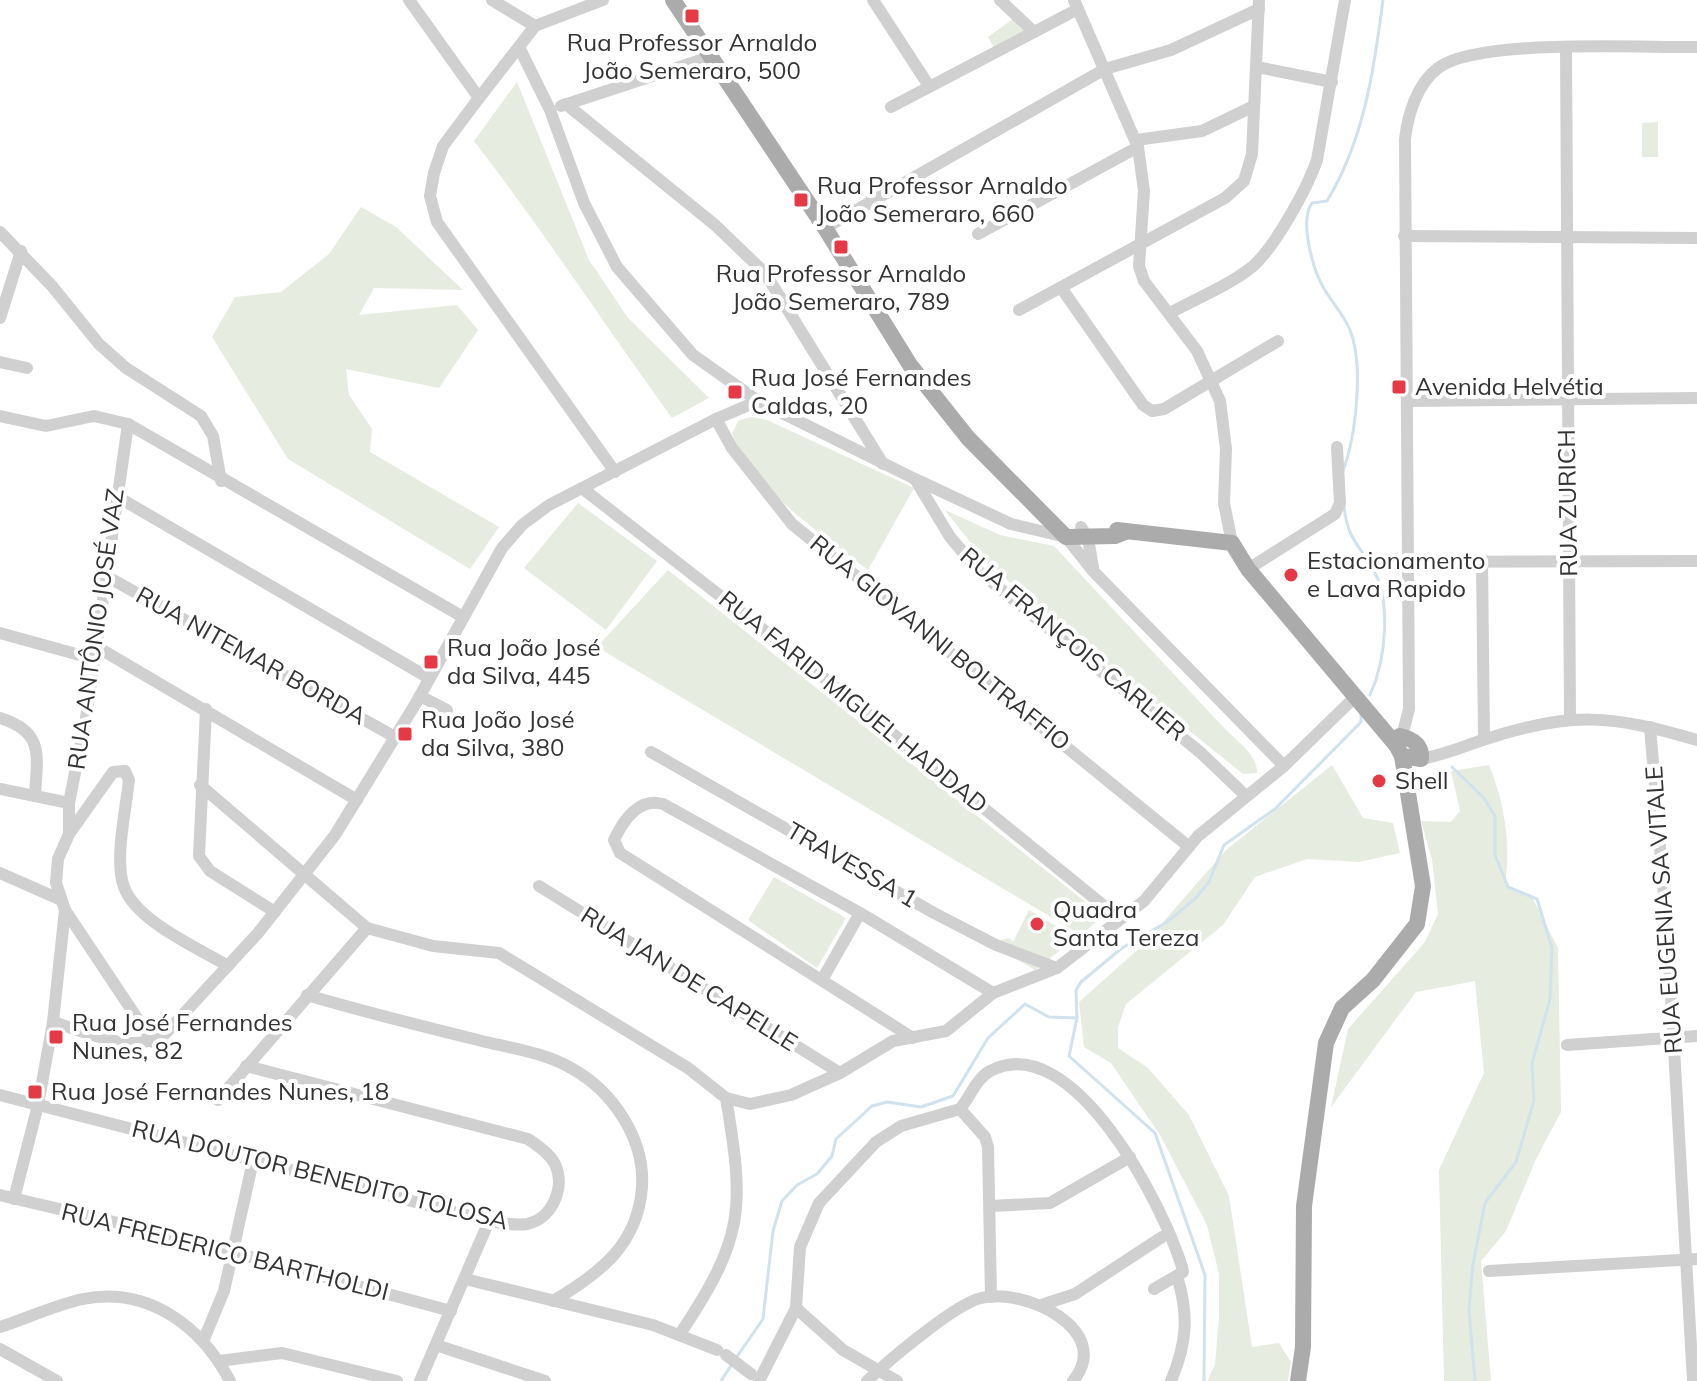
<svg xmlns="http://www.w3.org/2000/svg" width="1697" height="1381" font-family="Mulish,sans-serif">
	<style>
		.green { fill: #e6ecdf }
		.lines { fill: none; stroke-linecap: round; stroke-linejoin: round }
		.stream { stroke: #cfe2ee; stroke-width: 3 }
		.minor { stroke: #d0d0d0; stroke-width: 12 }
		.major { stroke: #ababab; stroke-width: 16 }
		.poi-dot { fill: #e63946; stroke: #fff; stroke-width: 3 }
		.labels { text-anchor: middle; stroke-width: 8; stroke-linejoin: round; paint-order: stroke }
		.poi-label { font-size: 24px; fill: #333; stroke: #fff; text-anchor: start }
		.street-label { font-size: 24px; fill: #333; stroke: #fff }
	</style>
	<rect width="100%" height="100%" fill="#fff"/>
	<g class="green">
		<path d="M 1017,16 L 1031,30 L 996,51 L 988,37 Z"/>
		<path d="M 517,82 L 589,260 L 628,318 L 709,398 L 672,418 C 605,326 544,231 474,141 Z"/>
		<path d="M 1658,122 L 1658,157 L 1642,157 L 1642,123 Z"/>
		<path d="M 361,207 L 396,227 L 463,290 L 374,288 L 359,315 L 457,305 L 478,330 L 439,388 L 346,369 L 349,395 L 372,429 L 370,452 L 499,527 L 470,569 L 288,459 L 212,337 L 235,297 L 281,292 L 329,254 Z"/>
		<path d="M 752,417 L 767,420 L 914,488 L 868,570 C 823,535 751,488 732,433 L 739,420 Z"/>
		<path d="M 578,503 L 657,561 L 606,630 L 524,568 Z"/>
		<path d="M 945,510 L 1000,535 L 1054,546 L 1226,730 C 1236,740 1258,755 1257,773 L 1243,774 L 1067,632 L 985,561 Z"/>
		<path d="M 668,570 L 1103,916 L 1081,935 L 597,647 Z"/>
		<path d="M 1332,765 L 1363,818 L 1393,823 L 1400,853 L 1359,862 L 1307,859 L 1255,877 L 1223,925 L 1126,1004 L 1118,1027 L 1118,1048 L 1148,1068 L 1189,1115 L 1229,1196 L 1252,1347 L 1279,1343 L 1291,1362 L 1288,1381 L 1207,1381 L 1215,1365 L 1219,1317 L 1219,1274 L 1207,1225 L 1160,1135 L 1111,1063 L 1084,1047 L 1079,1002 L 1143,945 L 1226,850 Z"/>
		<path d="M 1489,765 C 1505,805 1511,843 1505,885 L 1532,897 L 1558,948 L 1561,1112 L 1536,1159 L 1506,1231 L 1481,1261 L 1491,1381 L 1444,1381 L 1439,1170 L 1484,1073 L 1475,981 L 1416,992 L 1331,1107 L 1348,1029 L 1425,942 L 1438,914 L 1432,860 L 1421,821 L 1451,822 L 1460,811 L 1451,771 Z"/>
		<path d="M 774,877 L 846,918 L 817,968 L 748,920 Z"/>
		<path d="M 1029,910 L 1076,938 L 1035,970 L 997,948 L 996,941 L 1009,938 L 1013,942 Z"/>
	</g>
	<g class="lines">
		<g class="stream">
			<path d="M 1343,471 C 1356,436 1364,365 1350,330 C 1344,315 1331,301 1323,287 C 1313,269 1299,221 1312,203 L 1327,201 C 1364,140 1374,70 1383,0"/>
			<path d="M 1344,506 C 1347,537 1357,543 1372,567 C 1392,600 1386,660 1370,695"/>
			<path d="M 1452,767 L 1483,797 L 1495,816 L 1495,855 L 1508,887 L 1537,899 L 1552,948 L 1550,999 L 1532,1063 L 1534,1100 L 1516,1162 L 1485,1203 L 1473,1264 L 1469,1310 L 1475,1381"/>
			<path d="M 1077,1018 L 1069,1056 L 1155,1133 L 1205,1275 L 1204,1381"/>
			<path d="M 736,1358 L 763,1319 L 773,1231 L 782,1201 L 797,1185 L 817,1174 L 832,1156 L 836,1139 L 872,1106 L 887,1102 L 921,1107 L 953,1096 L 988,1038 L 1025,1004 L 1049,1017 L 1077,1018 L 1076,990 L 1081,982 L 1122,948 L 1167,922 L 1196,898 L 1209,882 L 1224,845 L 1275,809 L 1361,722 L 1361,712"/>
			<path d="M 721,1381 L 732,1364"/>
		</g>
		<g class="minor">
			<path d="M 409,0 L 479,98"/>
			<path d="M 492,0 L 535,26"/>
			<path d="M 603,0 L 535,26 L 479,98 L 443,146 L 434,173 L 430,196 L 437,222 L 615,472"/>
			<path d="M 873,0 L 929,86"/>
			<path d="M 1000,0 L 1034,32"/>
			<path d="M 1074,0 L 1138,147 L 1144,191 L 1139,266 L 1144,281 L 1197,351 L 1220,401 L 1226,449 L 1224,503 L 1232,543"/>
			<path d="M 519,47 L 550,110 L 584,203 L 617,267 L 693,355 L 758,401 L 915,479 L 1011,524 L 1066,537 L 1093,571 L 1284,766"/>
			<path d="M 1566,49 L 1570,718"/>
			<path d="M 1257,67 L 1332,82"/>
			<path d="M 566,104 L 715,225 L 765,273 L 883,464"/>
			<path d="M 561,106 L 710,57"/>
			<path d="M 891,107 L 1078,9"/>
			<path d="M 1136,140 L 1202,131 L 1254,106"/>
			<path d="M 871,200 L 881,216"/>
			<path d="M 825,228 L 1105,69 L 1171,50 L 1259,9"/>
			<path d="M 0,232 L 52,286 L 99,344 L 126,368 L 201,416 L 213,436 L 221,481"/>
			<path d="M 978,234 L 1138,147"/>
			<path d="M 1404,236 L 1697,238"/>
			<path d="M 1062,289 L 1143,405 L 1152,411 L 1164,409 L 1278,341"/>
			<path d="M 1019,310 L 1225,198 L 1244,181 L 1252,154 L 1259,0"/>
			<path d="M 1170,313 C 1197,298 1228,286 1252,267 C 1275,247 1307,189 1317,160 L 1345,0"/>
			<path d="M 0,318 L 21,251"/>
			<path d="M 0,362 L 27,368"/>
			<path d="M 1408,401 L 1697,398"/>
			<path d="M 0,416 L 46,426 L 94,416 L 128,424 L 463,617"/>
			<path d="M 716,419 L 732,448 L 792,524 L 1188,846"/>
			<path d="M 915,479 L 950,537 L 981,573 L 1201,753 L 1246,796"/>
			<path d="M 582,488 L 797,656 L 1120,919"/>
			<path d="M 116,496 L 429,678"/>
			<path d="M 1081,527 L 1088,538 L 1093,568"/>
			<path d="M 1408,562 L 1697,561"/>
			<path d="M 1482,562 L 1484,739"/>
			<path d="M 1248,569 L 1335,514 L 1340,503 L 1337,447"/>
			<path d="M 106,576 L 395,737"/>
			<path d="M 0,633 L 94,659"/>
			<path d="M 97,647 L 357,800"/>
			<path d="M 420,696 L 447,710"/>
			<path d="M 206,709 L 199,856 L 210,871 L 275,912"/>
			<path d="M 0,718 C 45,732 37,756 35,796"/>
			<path d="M 1650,727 L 1668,943 L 1693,1381"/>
			<path d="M 1402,736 L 1409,709 L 1405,139 C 1408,114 1417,84 1438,68 C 1477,38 1642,48 1697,47"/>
			<path d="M 651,752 L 934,913 L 996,945 L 1057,968"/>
			<path d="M 1421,759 C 1444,755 1464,746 1486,739 C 1571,711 1612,715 1697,740"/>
			<path d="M 200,785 L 367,928 L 433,946 L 499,953 L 688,1068 L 726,1098 L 750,1104 L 791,1095 L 840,1073 L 893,1041 L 946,1031 L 993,993 L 1057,968 L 1144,901 L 1198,836 L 1284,766 L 1356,696"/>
			<path d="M 0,789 L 69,803"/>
			<path d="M 69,834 L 69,803 L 86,718 L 128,424"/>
			<path d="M 0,873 L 59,899"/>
			<path d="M 539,886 L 840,1073"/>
			<path d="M 822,980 L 860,913"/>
			<path d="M 307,995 C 364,1012 421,1026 478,1040 C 509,1048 543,1052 571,1068 C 613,1091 645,1139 642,1187 C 638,1245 599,1274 553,1301"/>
			<path d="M 53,1022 C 88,1032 132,1056 165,1034 L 258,933 L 335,835 L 416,703 L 502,548 L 522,525 L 549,505 L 716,419 L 758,401"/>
			<path d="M 913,1038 L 620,853 L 614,840 C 623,821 639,797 663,804 L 860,913 L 993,993"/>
			<path d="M 153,1042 L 65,910 L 56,883 L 58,859 L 69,834 L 113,772 L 125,771 L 129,780 C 126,809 114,861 124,887 C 136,921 198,948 228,966"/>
			<path d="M 1567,1045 L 1697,1036"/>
			<path d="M 0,1095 L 489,1221 C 501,1223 515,1226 527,1224 C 552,1219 566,1187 555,1164 C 549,1153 538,1146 528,1139 L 246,1066"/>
			<path d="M 218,1100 L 367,928"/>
			<path d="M 960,1109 L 985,1137 L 988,1147 L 991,1297"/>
			<path d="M 0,1195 L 169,1235 L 451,1311"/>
			<path d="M 14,1199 L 38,1105 L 53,1022 L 65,910"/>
			<path d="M 991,1206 L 1050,1203 L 1130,1157"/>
			<path d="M 1489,1271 L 1697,1259"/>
			<path d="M 465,1279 L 653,1325 L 717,1350"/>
			<path d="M 1041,1305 L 1075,1294 L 1162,1237"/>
			<path d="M 796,1308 L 843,1350 L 897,1381"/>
			<path d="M 0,1327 C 28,1318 55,1305 83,1299 C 148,1286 201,1326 230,1381"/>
			<path d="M 680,1334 C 744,1238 745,1210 726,1098"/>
			<path d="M 204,1339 L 224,1291 L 253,1161"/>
			<path d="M 436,1345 L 545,1381"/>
			<path d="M 0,1349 L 57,1381"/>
			<path d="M 726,1355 L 751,1374"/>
			<path d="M 219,1361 L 282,1353 L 397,1381"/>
			<path d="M 420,1381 L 489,1221"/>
			<path d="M 759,1381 L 796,1308 L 800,1247 L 819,1203 L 876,1142 L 901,1126 L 960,1109 C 970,1097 976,1079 990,1071 C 1073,1027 1164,1207 1182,1267 L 1183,1272 L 1154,1289"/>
			<path d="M 867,1381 C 888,1361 955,1304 981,1298 C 1024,1287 1115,1330 1073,1381"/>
			<path d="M 1171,1381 C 1187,1343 1189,1315 1177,1276"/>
		</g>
		<g class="major">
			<path d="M 673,0 L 825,228 L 910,365 L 968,438 L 1066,537 L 1115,536 L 1125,532"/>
			<path d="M 1117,530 L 1232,543 L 1248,569 L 1396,745"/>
			<path d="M 1400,736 C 1413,739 1422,745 1421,759 L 1402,756 L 1396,745 Z"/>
			<path d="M 1298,1381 L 1303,1347 L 1304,1206 L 1326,1043 L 1342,1008 L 1373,980 L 1417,924 L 1423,886 L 1402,756"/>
		</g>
	</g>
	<g class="poi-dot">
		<rect x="684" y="8" width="16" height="16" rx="4"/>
		<rect x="793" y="192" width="16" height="16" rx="4"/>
		<rect x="833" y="239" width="16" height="16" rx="4"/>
		<rect x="1391" y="379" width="16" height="16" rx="4"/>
		<rect x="727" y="384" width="16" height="16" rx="4"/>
		<circle cx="1291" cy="575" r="8"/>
		<rect x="423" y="654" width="16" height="16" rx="4"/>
		<rect x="397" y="726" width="16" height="16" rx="4"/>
		<circle cx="1379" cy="781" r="8"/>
		<circle cx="1037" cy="924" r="8"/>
		<rect x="48" y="1029" width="16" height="16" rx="4"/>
		<rect x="27" y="1084" width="16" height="16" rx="4"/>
	</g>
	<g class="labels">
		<g class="poi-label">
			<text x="692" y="51" text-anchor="middle">Rua Professor Arnaldo<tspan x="692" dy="28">João Semeraro, 500</tspan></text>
			<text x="817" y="194">Rua Professor Arnaldo<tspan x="817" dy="28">João Semeraro, 660</tspan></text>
			<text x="841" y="282" text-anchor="middle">Rua Professor Arnaldo<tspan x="841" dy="28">João Semeraro, 789</tspan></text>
			<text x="751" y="386">Rua José Fernandes<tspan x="751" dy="28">Caldas, 20</tspan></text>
			<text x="1415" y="395">Avenida Helvétia</text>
			<text x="1307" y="569">Estacionamento<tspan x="1307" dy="28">e Lava Rapido</tspan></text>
			<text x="447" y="656">Rua João José<tspan x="447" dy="28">da Silva, 445</tspan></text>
			<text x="421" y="728">Rua João José<tspan x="421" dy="28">da Silva, 380</tspan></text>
			<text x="1395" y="789">Shell</text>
			<text x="1053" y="918">Quadra<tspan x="1053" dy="28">Santa Tereza</tspan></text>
			<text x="72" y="1031">Rua José Fernandes<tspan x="72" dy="28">Nunes, 82</tspan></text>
			<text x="51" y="1100">Rua José Fernandes Nunes, 18</text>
		</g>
		<g class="street-label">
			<text transform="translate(1568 503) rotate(-91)" y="8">RUA ZURICH</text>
			<text transform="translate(96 629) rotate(-82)" y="8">RUA ANTÔNIO JOSÉ VAZ</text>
			<text transform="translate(940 643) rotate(39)" y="8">RUA GIOVANNI BOLTRAFFIO</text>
			<text transform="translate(1073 644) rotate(40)" y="8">RUA FRANÇOIS CARLIER</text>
			<text transform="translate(251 656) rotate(29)" y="8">RUA NITEMAR BORDA</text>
			<text transform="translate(853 702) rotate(39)" y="8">RUA FARID MIGUEL HADDAD</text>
			<text transform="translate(852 865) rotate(30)" y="8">TRAVESSA 1</text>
			<text transform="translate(1664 910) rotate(-94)" y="8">RUA EUGENIA SA VITALE</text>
			<text transform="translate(689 979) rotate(32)" y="8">RUA JAN DE CAPELLE</text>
			<text transform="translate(320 1175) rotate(14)" y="8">RUA DOUTOR BENEDITO TOLOSA</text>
			<text transform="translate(225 1252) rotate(14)" y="8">RUA FREDERICO BARTHOLDI</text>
		</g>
	</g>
</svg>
